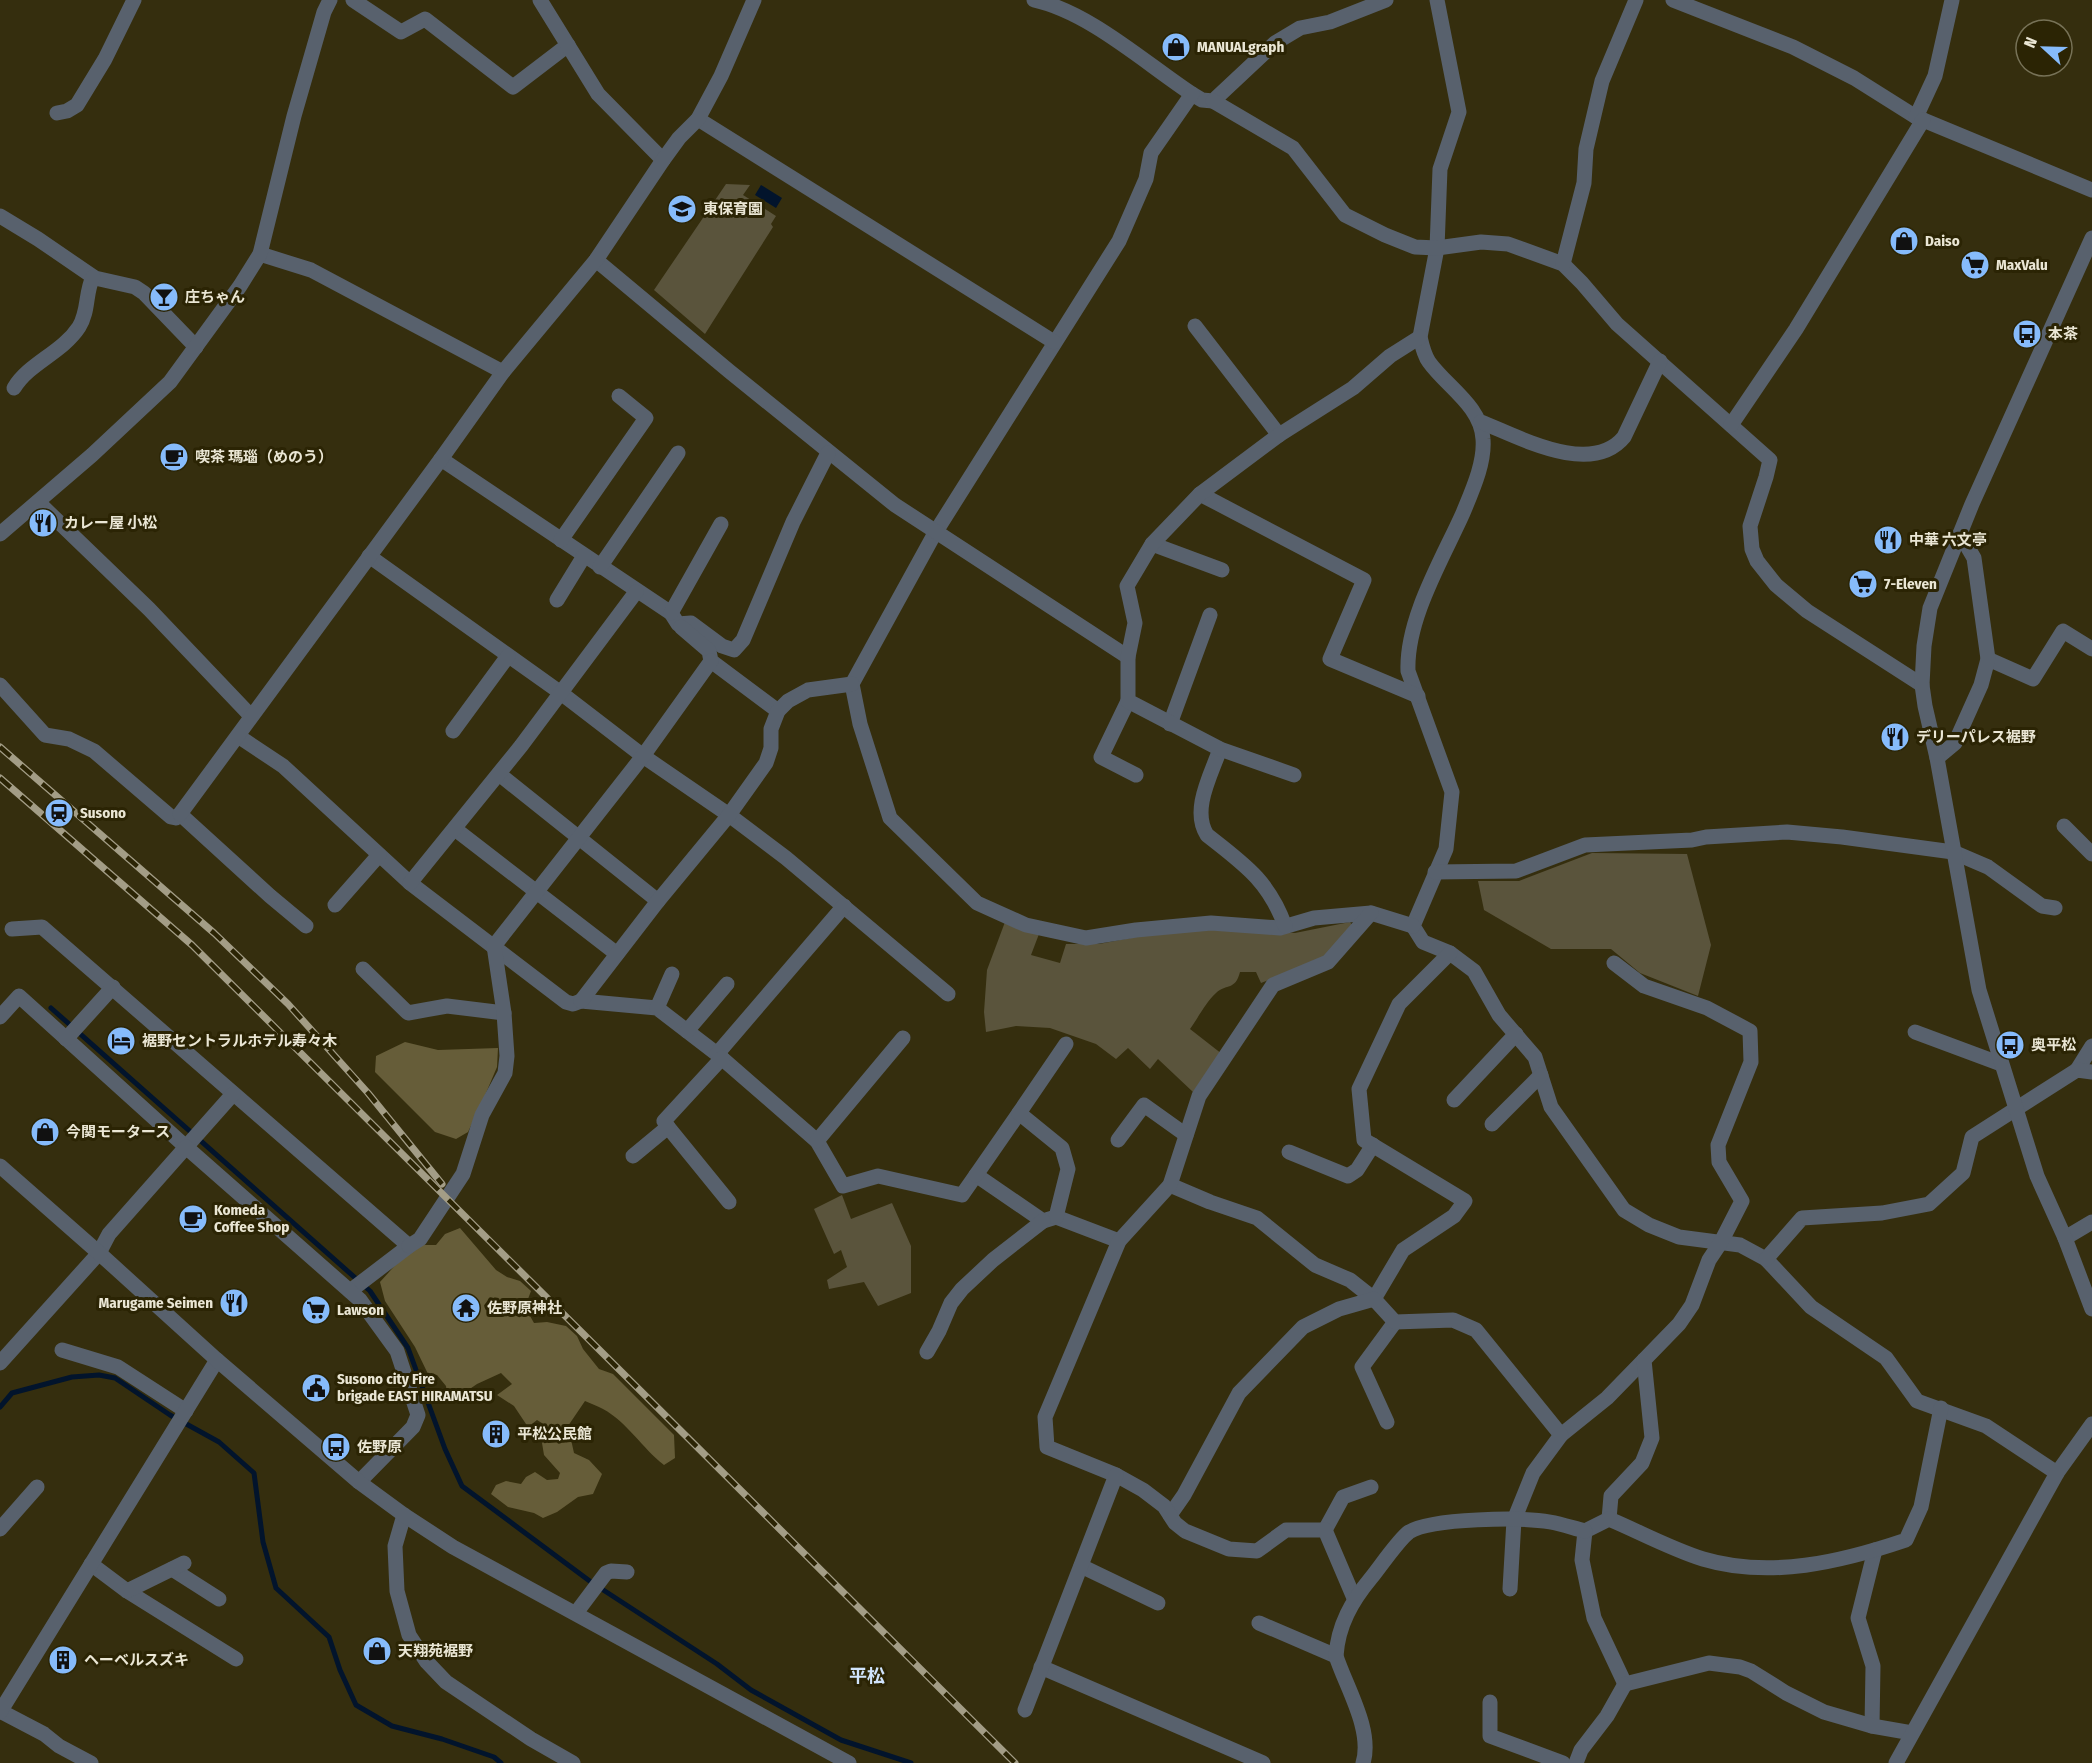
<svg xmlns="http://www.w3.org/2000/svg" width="2092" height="1763" font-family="'Fira Sans Condensed','Noto Sans JP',sans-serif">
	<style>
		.green { fill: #5a543c }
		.forest { fill: #665d39 }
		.water { fill: #02142c }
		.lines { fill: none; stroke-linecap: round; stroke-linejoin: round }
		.stream { stroke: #02142c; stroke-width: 5 }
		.minor { stroke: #58616d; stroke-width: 15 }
		.tertiary { stroke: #58616d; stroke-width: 15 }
		.rail-casing { stroke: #a39d86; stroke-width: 7 }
		.rail { stroke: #2b2404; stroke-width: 4.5; stroke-dasharray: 14; stroke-linecap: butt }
		.labels { text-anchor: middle; stroke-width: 6; stroke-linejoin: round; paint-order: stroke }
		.poi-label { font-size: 15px; font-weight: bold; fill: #eae6d4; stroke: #2b2404; text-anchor: start }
		.quarter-label { font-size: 18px; font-weight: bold; fill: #d0e4fc; stroke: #2b2404 }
	</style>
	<rect width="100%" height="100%" fill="#352e0e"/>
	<g class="green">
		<path d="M 726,184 L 750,185 L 743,195 L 776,216 L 771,224 L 773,227 L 705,334 L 654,290 Z"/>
		<path d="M 1592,853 L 1687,854 L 1711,945 L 1698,996 L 1640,973 L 1611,949 L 1551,949 L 1484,910 L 1478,881 L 1519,881 Z"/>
		<path d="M 1005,922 L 1039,934 L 1031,955 L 1060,963 L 1066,944 L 1099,944 L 1141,936 L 1213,928 L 1295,933 L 1350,922 L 1352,925 L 1321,960 L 1261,983 L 1256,972 L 1240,972 C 1235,991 1227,983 1216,993 C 1206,1002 1198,1018 1190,1029 L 1222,1054 L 1193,1092 L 1158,1059 L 1150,1069 L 1128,1048 L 1116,1059 L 1096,1044 L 1050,1028 L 1016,1026 L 986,1032 L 984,1012 L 987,970 Z"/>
		<path d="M 842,1195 L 851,1219 L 892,1203 L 911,1246 L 911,1293 L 878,1306 L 864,1282 L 829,1289 L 827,1280 L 847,1267 L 841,1250 L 834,1254 L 814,1209 Z"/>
	</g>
	<g class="forest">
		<path d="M 405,1042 L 438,1050 L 498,1048 L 497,1067 L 483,1100 L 468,1132 L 456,1139 L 435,1132 L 375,1072 L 376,1056 Z"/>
		<path d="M 460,1228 L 496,1270 L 507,1277 L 520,1281 L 531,1291 L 525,1307 L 534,1323 L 547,1322 L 566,1326 L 577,1336 L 583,1349 L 599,1369 L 613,1374 L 674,1435 L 675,1458 L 664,1465 C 642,1448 627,1422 603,1409 C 598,1406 591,1404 585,1401 L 568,1426 L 574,1453 L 589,1460 L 602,1474 L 593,1494 L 578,1497 L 557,1512 L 543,1518 L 534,1513 L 508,1507 L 491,1494 L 496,1485 L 506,1481 L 521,1484 L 526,1477 L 535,1472 L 547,1480 L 558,1479 L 560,1473 L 544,1455 L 542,1443 L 550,1434 L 545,1425 L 537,1420 L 528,1427 L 514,1406 L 497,1395 L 512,1384 L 501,1373 L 477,1384 L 448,1404 L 446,1386 L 437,1375 L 428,1374 L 415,1347 L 385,1301 L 380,1282 L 399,1261 L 420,1245 L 436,1245 L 445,1234 Z"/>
	</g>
	<path class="water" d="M 761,185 L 782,198 L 776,208 L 755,195 Z"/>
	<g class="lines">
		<g class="stream">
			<path d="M 51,1008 L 370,1291 L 408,1348 L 445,1449 L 462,1486 L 591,1582 L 717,1664 L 751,1690 L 841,1740 L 911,1763"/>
			<path d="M 0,1407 L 12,1393 L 72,1377 L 99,1375 L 115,1378 L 170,1415 L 219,1442 L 254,1473 L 263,1542 L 276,1588 L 329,1637 L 340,1670 L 356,1705 L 392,1726 L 442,1739 L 494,1757 L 501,1763"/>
		</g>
		<g class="minor">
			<path d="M 353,0 L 401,32 L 425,19 L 513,87 L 568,45"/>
			<path d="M 540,0 L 598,94 L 663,160"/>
			<path d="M 1034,0 C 1089,12 1145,63 1192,94 L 1202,100 L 1213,101 L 1275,43 L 1300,28 L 1330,22 L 1386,0"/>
			<path d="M 1437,0 L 1459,112 L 1440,169 L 1437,248 L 1420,337 C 1422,346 1424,355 1429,362 C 1447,387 1481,406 1483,439 C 1485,463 1472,491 1463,513 C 1442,560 1406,619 1408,671 L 1452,792 L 1446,849 L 1413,926 L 1423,942 L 1450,953 L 1474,971 L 1499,1015 L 1535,1057 L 1551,1107 L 1624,1210 L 1649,1225 L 1679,1237 L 1740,1245 L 1766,1259 L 1811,1307 L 1886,1358 L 1917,1401 L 1986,1426 L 2057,1473"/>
			<path d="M 1673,0 L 1793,47 L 1854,78 L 1916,117 L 2092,190"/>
			<path d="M 1192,94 L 1151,153 L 1146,179 L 1119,241 L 935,533 L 852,684 L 860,724 L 890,818 L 977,903 L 1026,925 L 1086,938 L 1136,930 L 1211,923 L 1280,928 L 1314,918 L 1371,913 L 1413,926"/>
			<path d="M 1213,101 L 1293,148 L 1345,215 L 1385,235 L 1415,247 L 1437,248 L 1481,242 L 1508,244 L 1563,264 L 1582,283 L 1617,324 L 1770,460 L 1766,477 L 1750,526 L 1752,549 L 1757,561 L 1776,585 L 1807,611 L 1922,685"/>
			<path d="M 57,113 L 67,111 L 77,105 L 105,59 L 134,0"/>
			<path d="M 1916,117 L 1935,76 L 1952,0"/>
			<path d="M 698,119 L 1054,342"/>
			<path d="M 0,216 L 38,239 L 95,278 L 135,287 L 144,293 L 196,347"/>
			<path d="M 260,254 L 311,270 L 503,372"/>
			<path d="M 596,260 L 729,371 L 895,505 L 1128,657"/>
			<path d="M 1563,264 L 1584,183 L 1586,149 L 1602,81 L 1636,0"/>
			<path d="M 1195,326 L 1279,435"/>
			<path d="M 14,388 C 29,363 62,353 79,327 C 89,311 85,293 93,277"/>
			<path d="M 1481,422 C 1519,437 1591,477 1624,437 L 1660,361"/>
			<path d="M 1731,425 L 1796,329 L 1923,120"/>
			<path d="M 441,459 L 671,613 L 678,624 L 691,623 L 722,646 L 734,650 L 743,640 L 793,522 L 828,453"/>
			<path d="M 1200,494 L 1364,580 L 1330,659 L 1418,696"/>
			<path d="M 38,502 L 149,609 L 251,716"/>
			<path d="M 0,534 L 92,455 L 170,382 L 240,286 L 260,254 L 294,116 L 324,12 L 330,0"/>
			<path d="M 561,540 L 646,418 L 619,396"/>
			<path d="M 1152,544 L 1222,570"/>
			<path d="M 369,556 L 561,693 L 643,756 L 729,815 L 786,858 L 948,994"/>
			<path d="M 600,567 L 678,453"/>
			<path d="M 557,600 L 584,556"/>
			<path d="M 671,613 L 721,524"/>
			<path d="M 681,627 L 709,651 L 711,661 L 778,711"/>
			<path d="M 1988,659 L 2033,679 L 2063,631 L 2092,649"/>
			<path d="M 0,685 L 45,735 L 69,739 L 94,751 L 171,817 L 176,818 L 180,814 L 270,896 L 306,926"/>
			<path d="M 1128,701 L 1101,757 L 1136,775"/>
			<path d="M 1170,724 L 1210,615"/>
			<path d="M 453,731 L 508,656"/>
			<path d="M 238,736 L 283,766 L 410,883 L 566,1002 L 573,1004 L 581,1001 L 657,1008 L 717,1054 L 817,1141 L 843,1186 L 878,1176 L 962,1195 L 976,1175 L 1043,1221 L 1056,1217 L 1119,1241"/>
			<path d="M 1220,749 C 1211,775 1191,810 1207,835 C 1244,864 1269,881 1285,926"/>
			<path d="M 1937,758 L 1955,743 L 1981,685 L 1988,659 L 1974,558 L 1960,534"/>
			<path d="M 499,774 L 658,901"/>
			<path d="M 1294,775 L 1220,749 L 1128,701 L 1128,657 L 1135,623 L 1127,586 L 1152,544 L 1200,494 L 1279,435 L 1353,388 L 1390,356 L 1420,337"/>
			<path d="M 180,814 L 441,459 L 503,372 L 596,260 L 663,160 L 679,138 L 698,119 L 721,76 L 754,0"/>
			<path d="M 2064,826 L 2092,854"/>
			<path d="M 455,829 L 617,954"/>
			<path d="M 1435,872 L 1516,871 L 1585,845 L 1692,840 L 1706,837 L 1787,832 L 1842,837 L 1953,852 L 1988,867 L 2042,906 L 2055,908"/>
			<path d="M 410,883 L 521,746 L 636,592"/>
			<path d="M 335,905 L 379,855"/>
			<path d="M 12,929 L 42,927 L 409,1246 L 350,1291"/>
			<path d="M 363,969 L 408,1013 L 447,1006 L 504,1013"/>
			<path d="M 581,1001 L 658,901 L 729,815 L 766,763 L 771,748 L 771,729 L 778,711 L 788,701 L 808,690 L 852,684"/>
			<path d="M 657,1008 L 672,974"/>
			<path d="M 0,1017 L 19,996 L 186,1147 L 233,1094"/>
			<path d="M 687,1031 L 727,984"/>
			<path d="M 1915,1032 L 2001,1064"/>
			<path d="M 66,1039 L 113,987"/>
			<path d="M 717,1054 L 844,906"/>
			<path d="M 2077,1070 L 2092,1046"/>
			<path d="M 1454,1100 L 1516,1034"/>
			<path d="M 1492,1124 L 1541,1075"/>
			<path d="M 668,1127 L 729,1202"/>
			<path d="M 1118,1140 L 1144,1105 L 1186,1135"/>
			<path d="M 817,1141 L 903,1038"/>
			<path d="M 1289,1152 L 1348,1176 L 1357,1170 L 1373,1145"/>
			<path d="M 633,1156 L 668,1127 L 664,1121 L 722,1058"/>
			<path d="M 976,1175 L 1019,1113"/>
			<path d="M 1170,1185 L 1210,1202 L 1257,1218 L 1315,1265 L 1350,1280 L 1374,1299 L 1403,1250 L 1454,1216 L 1465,1201 L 1364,1140 L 1359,1089 L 1399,1004 L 1450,953"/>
			<path d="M 1056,1217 L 1068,1169 L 1062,1148 L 1019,1113 L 1066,1044"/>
			<path d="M 2065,1238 L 2092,1222"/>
			<path d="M 409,1246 L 420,1239 L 463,1174 L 482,1115 L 505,1073 L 507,1056 L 504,1013 L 494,946 L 643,756 L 711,661"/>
			<path d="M 1766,1259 L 1802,1218 L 1882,1213 L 1929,1204 L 1963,1173 L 1972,1137 L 2077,1070 L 2092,1072"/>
			<path d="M 62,1350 L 118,1367 L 186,1411"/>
			<path d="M 927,1352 L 939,1331 L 951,1303 L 962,1289 L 993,1260 L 1043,1221"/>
			<path d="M 0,1363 L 99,1253 L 109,1234 L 186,1147 L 360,1300 L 397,1351 L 418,1415 L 413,1427 L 359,1482"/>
			<path d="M 1387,1422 L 1362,1367 L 1395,1322"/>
			<path d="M 1561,1435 L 1607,1398 L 1644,1360"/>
			<path d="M 404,1515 L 395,1546 L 397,1591 L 409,1635 L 426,1661 L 446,1682 L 531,1739 L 573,1763"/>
			<path d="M 1170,1515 L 1184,1495 L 1239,1393 L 1303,1327 L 1339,1309 L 1374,1299 L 1395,1322 L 1453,1320 L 1476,1330 L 1561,1435 L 1533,1473 L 1514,1520 L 1510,1589"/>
			<path d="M 1609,1519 L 1611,1496 L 1642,1463 L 1652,1438 L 1644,1360 L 1679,1324 L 1692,1305 L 1709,1260 L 1721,1242 L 1742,1201 L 1719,1162 L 1718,1145 L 1751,1062 L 1750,1031 L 1707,1008 L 1644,986 L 1614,963"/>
			<path d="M 0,1529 L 37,1487"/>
			<path d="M 1325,1530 L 1343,1497 L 1371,1487"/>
			<path d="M 91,1564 L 127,1591 L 236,1659"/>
			<path d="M 1081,1566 L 1158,1603"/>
			<path d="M 172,1569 L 219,1599"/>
			<path d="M 127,1591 L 184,1563"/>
			<path d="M 1354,1598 L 1325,1530 L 1286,1530 L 1257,1551 L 1229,1549 L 1185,1531 L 1175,1523 L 1164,1506 L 1143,1490 L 1116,1475 L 1047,1447 L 1045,1417 L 1119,1241 L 1170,1185 L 1199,1096 L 1273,985 L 1328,962 L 1371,913"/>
			<path d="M 576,1613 L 606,1573 L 611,1571 L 627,1572"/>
			<path d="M 1259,1623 L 1336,1656"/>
			<path d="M 1041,1667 L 1263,1763"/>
			<path d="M 1490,1702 L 1490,1736 L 1563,1763"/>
			<path d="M 1025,1710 L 1116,1475"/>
			<path d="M 0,1711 L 44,1734 L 59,1746 L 91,1763"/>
			<path d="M 0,1712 L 217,1360"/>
			<path d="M 1872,1726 L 1873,1666 L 1858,1618 L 1875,1550"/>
			<path d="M 1912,1733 L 1872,1726 L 1824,1712 L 1786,1693 L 1751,1671 L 1740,1667 L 1709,1663 L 1625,1684 L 1594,1618 L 1582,1560 L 1585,1531 L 1609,1519 C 1640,1532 1671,1549 1703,1559 C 1770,1579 1841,1562 1906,1540 L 1921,1507 L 1941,1408"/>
			<path d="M 1363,1763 C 1373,1730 1346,1687 1336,1656 C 1338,1625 1352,1601 1371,1578 C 1380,1567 1399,1539 1409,1532 C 1431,1518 1523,1517 1550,1522 C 1562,1524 1573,1528 1585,1531"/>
			<path d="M 1576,1763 L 1581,1750 L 1607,1716 L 1625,1684"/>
		</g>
		<g class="tertiary">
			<path d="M 2092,238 L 1972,504 L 1930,608 L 1924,646 L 1922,685 L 1925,706 L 1937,758 L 1979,990 L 2037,1176 L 2065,1238 L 2092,1309"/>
			<path d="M 0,1166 L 99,1253 L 217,1360 L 359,1482 L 404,1515 L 453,1547 L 849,1763"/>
			<path d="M 1896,1763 L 2057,1473 L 2092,1424"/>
		</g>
		<g class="rail-casing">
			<g id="rail">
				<path d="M 0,747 L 214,933 L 288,1004 L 368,1093 L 442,1184"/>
				<path d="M 0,778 L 192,945 L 1015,1763"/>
			</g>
		</g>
		<use href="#rail" class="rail"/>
	</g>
	<defs>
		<g id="shop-disc" transform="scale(1.5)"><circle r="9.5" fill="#86bbfb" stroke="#2b2404"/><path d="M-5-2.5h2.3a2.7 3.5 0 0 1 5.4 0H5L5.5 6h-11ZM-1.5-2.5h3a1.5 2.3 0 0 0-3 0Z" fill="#111"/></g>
		<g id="school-disc" transform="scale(1.5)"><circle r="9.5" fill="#86bbfb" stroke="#2b2404"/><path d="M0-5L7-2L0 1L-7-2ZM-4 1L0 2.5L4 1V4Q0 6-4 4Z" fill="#111"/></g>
		<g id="supermarket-disc" transform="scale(1.5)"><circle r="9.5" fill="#86bbfb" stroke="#2b2404"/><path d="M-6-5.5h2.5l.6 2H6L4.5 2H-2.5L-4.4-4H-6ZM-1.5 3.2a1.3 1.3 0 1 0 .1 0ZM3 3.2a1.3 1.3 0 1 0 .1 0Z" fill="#111"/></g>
		<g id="bar-disc" transform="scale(1.5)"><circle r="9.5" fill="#86bbfb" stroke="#2b2404"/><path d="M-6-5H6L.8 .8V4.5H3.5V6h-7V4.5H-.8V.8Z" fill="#111"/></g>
		<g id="bus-disc" transform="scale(1.5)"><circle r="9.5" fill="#86bbfb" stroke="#2b2404"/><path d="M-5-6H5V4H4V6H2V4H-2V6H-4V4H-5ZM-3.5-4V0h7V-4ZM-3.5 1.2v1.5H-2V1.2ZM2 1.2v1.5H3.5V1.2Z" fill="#111"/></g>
		<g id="cafe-disc" transform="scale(1.5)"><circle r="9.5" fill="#86bbfb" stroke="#2b2404"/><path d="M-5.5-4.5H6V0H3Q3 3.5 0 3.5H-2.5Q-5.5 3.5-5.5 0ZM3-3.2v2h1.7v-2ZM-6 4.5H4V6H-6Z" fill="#111"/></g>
		<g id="restaurant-disc" transform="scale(1.5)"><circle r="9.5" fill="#86bbfb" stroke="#2b2404"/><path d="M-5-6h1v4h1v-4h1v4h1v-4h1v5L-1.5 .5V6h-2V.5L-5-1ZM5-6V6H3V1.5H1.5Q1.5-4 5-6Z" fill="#111"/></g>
		<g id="station-disc" transform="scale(1.5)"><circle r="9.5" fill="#86bbfb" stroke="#2b2404"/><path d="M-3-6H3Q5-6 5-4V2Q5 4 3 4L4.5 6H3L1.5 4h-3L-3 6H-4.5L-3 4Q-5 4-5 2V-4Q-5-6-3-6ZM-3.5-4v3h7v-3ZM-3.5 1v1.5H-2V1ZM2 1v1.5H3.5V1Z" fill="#111"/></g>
		<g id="hotel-disc" transform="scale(1.5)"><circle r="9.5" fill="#86bbfb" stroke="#2b2404"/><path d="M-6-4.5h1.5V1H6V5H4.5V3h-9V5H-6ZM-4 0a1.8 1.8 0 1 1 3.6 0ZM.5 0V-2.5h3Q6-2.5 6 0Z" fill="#111"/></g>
		<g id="temple-disc" transform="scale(1.5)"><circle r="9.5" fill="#86bbfb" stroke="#2b2404"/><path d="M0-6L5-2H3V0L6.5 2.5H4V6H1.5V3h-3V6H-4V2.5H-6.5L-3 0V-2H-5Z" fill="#111"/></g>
		<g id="civic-disc" transform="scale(1.5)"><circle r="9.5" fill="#86bbfb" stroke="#2b2404"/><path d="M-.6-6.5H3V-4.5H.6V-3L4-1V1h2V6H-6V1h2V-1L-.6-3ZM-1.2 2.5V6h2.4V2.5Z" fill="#111"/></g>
		<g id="building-disc" transform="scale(1.5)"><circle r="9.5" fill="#86bbfb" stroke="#2b2404"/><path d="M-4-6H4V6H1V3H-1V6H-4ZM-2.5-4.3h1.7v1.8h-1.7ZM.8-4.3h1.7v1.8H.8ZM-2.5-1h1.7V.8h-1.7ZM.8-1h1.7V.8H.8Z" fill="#111"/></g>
	</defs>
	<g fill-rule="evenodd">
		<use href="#shop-disc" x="1176" y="47"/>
		<use href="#school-disc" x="682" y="209"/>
		<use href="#shop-disc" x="1904" y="241"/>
		<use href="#supermarket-disc" x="1975" y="265"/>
		<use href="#bar-disc" x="164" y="297"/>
		<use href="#bus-disc" x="2027" y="334"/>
		<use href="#cafe-disc" x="174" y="457"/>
		<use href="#restaurant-disc" x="43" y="523"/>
		<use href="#restaurant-disc" x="1888" y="540"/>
		<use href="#supermarket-disc" x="1863" y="584"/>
		<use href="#restaurant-disc" x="1895" y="737"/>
		<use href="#station-disc" x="59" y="813"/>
		<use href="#hotel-disc" x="121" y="1041"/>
		<use href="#bus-disc" x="2010" y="1045"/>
		<use href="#shop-disc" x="45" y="1132"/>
		<use href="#cafe-disc" x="193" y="1219"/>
		<use href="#restaurant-disc" x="234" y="1303"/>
		<use href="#temple-disc" x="466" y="1308"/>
		<use href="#supermarket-disc" x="316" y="1310"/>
		<use href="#civic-disc" x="316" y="1388"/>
		<use href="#building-disc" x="496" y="1434"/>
		<use href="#bus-disc" x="336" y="1447"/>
		<use href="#shop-disc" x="377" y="1651"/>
		<use href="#building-disc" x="63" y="1660"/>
	</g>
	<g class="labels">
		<g class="poi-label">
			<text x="1197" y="52">MANUALgraph</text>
			<text x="703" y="214">東保育園</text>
			<text x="1925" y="246">Daiso</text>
			<text x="1996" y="270">MaxValu</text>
			<text x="185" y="302">庄ちゃん</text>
			<text x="2048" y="339">本茶</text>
			<text x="195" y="462">喫茶 瑪瑙（めのう）</text>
			<text x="64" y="528">カレー屋 小松</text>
			<text x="1909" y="545">中華 六文亭</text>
			<text x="1884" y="589">7-Eleven</text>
			<text x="1916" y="742">デリーパレス裾野</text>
			<text x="80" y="818">Susono</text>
			<text x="142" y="1046">裾野セントラルホテル寿々木</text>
			<text x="2031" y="1050">奥平松</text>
			<text x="66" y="1137">今関モータース</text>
			<text x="214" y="1215">Komeda<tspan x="214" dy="17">Coffee Shop</tspan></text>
			<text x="213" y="1308" text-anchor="end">Marugame Seimen</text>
			<text x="487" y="1313">佐野原神社</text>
			<text x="337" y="1315">Lawson</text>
			<text x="337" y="1384">Susono city Fire<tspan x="337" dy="17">brigade EAST HIRAMATSU</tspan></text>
			<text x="517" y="1439">平松公民館</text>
			<text x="357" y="1452">佐野原</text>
			<text x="398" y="1656">天翔苑裾野</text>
			<text x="84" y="1665">ヘーベルスズキ</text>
		</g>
		<g class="quarter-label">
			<text x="867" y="1682">平松</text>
		</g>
	</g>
	<g transform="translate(2044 48) rotate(292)"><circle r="28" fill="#2b2404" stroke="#777257" stroke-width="1.5"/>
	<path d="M0-4.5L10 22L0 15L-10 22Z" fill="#86bbfb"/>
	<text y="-9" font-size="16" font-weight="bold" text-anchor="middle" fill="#eae6d4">N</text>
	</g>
</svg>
